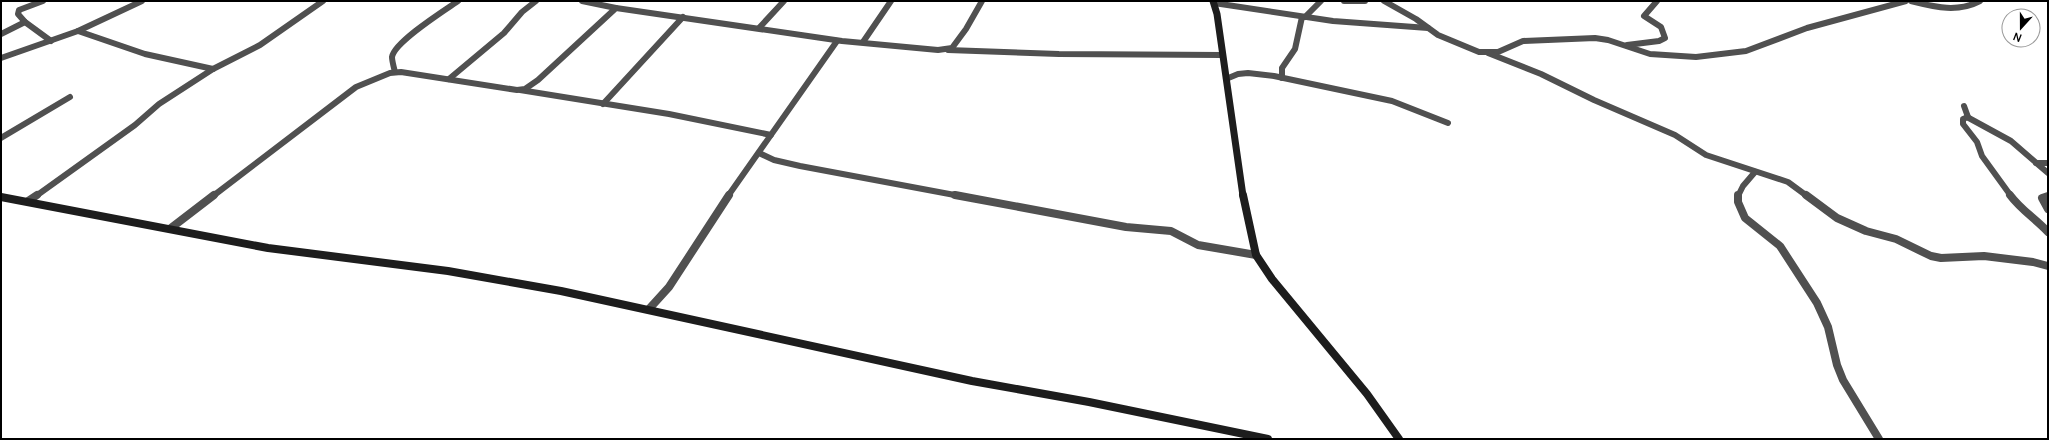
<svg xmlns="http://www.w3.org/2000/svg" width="2049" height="440" font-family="Manrope,sans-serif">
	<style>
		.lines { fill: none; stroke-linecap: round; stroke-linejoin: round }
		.street-far1 { stroke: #505050; stroke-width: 6 }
		.street { stroke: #505050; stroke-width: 8 }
		.secondary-far1 { stroke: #1d1d1d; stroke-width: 7 }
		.secondary { stroke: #1d1d1d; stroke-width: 8 }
	</style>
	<rect width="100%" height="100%" fill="#fff"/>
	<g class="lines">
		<g class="street-far1">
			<path d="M 43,1 L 19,10 L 18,14 L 25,22 L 51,41"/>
			<path d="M 582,1 L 616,8"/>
			<path d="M 1344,1 L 1365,1"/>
			<path d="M 1384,1 L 1416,19 L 1438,35 L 1479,52 L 1498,52 L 1523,41 L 1595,38 L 1608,40 L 1650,54 L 1696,57 L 1746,51 L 1807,28 L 1906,1"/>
			<path d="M 1911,1 C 1935,7 1957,13 1980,1"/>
			<path d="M 1214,3 L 1333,21 L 1428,28"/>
			<path d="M 1305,17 L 1321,1"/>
			<path d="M 759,28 L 784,1"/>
			<path d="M 78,31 L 145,54 L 213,69"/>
			<path d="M 1,34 L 25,22"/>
			<path d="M 863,42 L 891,1"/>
			<path d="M 1627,45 L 1659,41 L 1665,38 L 1661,27 L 1644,16 L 1657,1"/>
			<path d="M 948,50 L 1059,54 L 1222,55"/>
			<path d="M 1488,53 L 1541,74 L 1594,100 L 1675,135 L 1706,155 L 1788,182 L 1807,196"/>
			<path d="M 1,58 L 78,31 L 142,1"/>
			<path d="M 395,72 C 394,68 392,61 392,57 C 394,42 445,10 458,1"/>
			<path d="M 1282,78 L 1282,68 L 1295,49 L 1302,17"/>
			<path d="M 449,79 L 504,33 L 522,12 L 536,1"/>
			<path d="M 1226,79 L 1238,74 L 1248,73 L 1274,76 L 1392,101 L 1448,123"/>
			<path d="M 520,90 L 669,114 L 771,135"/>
			<path d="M 603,104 L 683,17"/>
			<path d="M 1964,106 L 1968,117 L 1963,119 L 1963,124 L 1977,142 L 1982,156 L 2011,196"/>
			<path d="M 1967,117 L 2011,141 L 2048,173"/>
			<path d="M 1,138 L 70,97"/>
			<path d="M 759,153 L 774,160 L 800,166 L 960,196"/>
			<path d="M 2036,163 L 2048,163"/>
			<path d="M 36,196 L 135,125 L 159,104 L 213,69 L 260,45 L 323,1"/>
			<path d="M 213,196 L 356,87 L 390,73 L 401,72 L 517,90 L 525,89 L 538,80 L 616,8 L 842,41 L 938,50 L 952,48 L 966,29 L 982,1"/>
			<path d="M 728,196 L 837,41"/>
			<path d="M 1738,196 L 1743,186 L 1755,172"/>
		</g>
		<g class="street">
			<path d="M 955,195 L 1126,227 L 1171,231 L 1198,245 L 1256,255"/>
			<path d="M 1738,195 L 1738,202 L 1745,218 L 1780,246 L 1817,303 L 1828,327 L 1837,365 L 1843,380 L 1879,439"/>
			<path d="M 1806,195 L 1837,218 L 1866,231 L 1896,239 L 1931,256 L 1941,258 L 1984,256 L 2033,262 L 2048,266"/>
			<path d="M 2010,195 C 2021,210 2036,219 2048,232"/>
			<path d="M 2048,196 L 2042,198 L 2048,209"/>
			<path d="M 28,201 L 37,195"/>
			<path d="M 171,228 L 214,195"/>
			<path d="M 649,309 L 669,287 L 729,195"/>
		</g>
		<path class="secondary-far1" d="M 1213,1 L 1217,14 L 1243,196"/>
		<g class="secondary">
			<path d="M 1243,195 L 1256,255 L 1272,279 L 1367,394 L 1399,439"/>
			<path d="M 1,197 L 268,248 L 448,271 L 561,291 L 972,381 L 1089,402 L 1268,439"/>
		</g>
	</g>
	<rect width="2049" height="440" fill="none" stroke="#000000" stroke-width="4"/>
	<g transform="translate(2021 28) rotate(201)"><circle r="19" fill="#ffffff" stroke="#999999"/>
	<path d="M0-3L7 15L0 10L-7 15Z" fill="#000000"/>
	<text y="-6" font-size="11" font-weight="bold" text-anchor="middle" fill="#000000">N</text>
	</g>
</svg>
